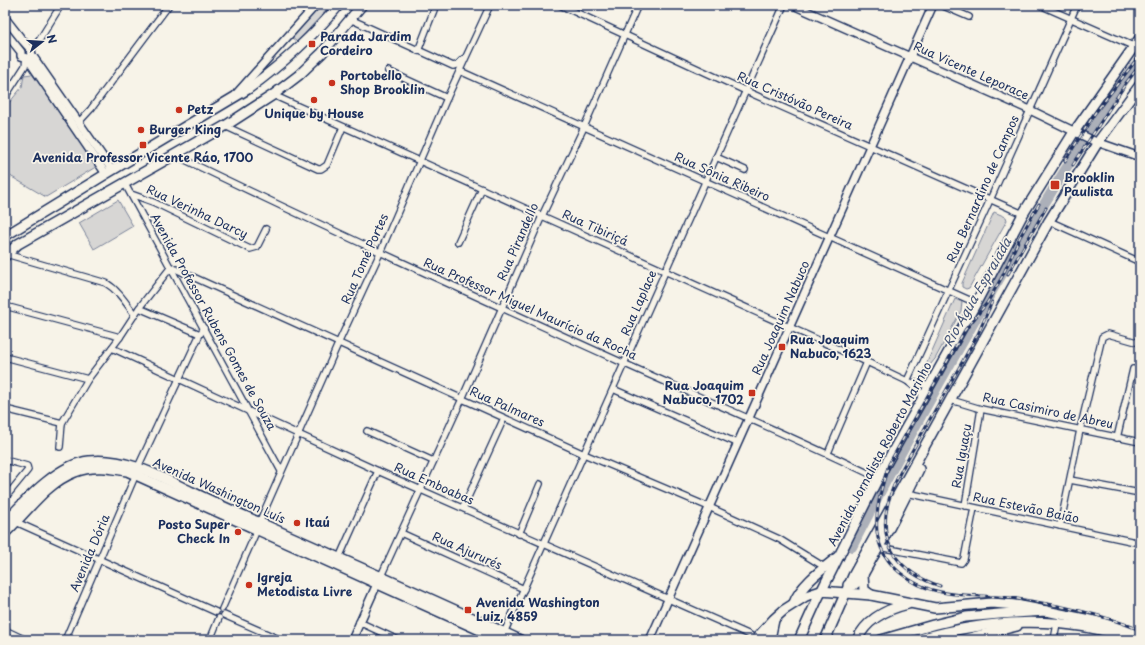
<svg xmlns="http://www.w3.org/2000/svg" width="1145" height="645" font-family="'Playpen Sans',sans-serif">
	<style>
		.green { fill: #d7d6d4; stroke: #798299 }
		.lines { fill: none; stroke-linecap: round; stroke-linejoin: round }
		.river { stroke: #acb0b9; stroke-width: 10 }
		.minor-casing { stroke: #1b2f5e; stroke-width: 8 }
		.tertiary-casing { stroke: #1b2f5e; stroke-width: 10 }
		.primary-casing { stroke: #1b2f5e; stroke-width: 12 }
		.trunk-casing { stroke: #1b2f5e; stroke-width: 12 }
		.minor { stroke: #f7f3e8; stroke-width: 5.5 }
		.tertiary { stroke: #f7f3e8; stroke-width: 7 }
		.primary { stroke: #f7f3e8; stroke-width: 9 }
		.trunk { stroke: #f7f3e8; stroke-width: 9 }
		.rail-casing { stroke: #1b2f5e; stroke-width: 3 }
		.rail { stroke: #f7f3e8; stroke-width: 1.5; stroke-dasharray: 4.5; stroke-linecap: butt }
		.poi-dot { fill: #c8321e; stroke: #f7f3e8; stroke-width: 1.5 }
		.labels { text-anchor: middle; stroke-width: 3.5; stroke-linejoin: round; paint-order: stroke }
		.poi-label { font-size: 12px; font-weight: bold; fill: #1b2f5e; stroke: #f7f3e8; text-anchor: start }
		.street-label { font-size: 12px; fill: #1b2f5e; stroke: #f7f3e8 }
		.water-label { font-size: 13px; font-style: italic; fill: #465679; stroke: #f7f3e8 }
	</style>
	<rect width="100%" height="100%" fill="#f7f3e8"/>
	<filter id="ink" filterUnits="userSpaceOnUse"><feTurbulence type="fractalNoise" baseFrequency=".025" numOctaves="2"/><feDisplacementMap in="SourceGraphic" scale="8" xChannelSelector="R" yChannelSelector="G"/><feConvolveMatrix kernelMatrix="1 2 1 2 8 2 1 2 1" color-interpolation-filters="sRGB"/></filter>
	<g filter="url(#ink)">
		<g class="green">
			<path d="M 321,5 L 331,5 L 297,42 L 291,37 Z"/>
			<path d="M 32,74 L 99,165 L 46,197 L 5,173 L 5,108 L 22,87 L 24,75 Z"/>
			<path d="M 118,200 L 133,226 L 94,249 L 79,223 Z"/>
			<path d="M 994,212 L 1006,217 L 1007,220 L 969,288 L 966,289 L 962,287 L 962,283 Z"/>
			<path d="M 955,299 L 962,302 L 961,311 L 935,359 L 921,376 Z"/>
		</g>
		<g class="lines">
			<path class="river" d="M 852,547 C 902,448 957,350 1014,254 C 1054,188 1093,121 1140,59"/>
			<g class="minor-casing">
				<g id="minor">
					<path d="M 560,5 L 746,91 L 1023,214"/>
					<path d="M 941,5 L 969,17"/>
					<path d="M 1040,5 L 1133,46"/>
					<path d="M 350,19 L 453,66 L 457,65 L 463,59"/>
					<path d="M 31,50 L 40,39 L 61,5"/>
					<path d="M 418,51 L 434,10"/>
					<path d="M 388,71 L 447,98"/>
					<path d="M 460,71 L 976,303"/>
					<path d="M 273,95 L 867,362 L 907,381 L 925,396"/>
					<path d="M 5,97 L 25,66 L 26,58"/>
					<path d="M 79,122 L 91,109 L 169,5"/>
					<path d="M 225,126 L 318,169 L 321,169 L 327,165 L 343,127"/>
					<path d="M 175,155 C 323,227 473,295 623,363 C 708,401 794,437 878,478"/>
					<path d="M 716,157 L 745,170"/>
					<path d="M 125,184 L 281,471"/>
					<path d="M 131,194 L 153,202 L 250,249 L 257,247 L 266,229"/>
					<path d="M 1049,221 L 1140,262"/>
					<path d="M 458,242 L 482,189"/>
					<path d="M 6,254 L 106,283 C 118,290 126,303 135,315"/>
					<path d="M 5,306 L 120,337"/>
					<path d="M 139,308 L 200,334"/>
					<path d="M 112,348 L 378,471 L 750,635"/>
					<path d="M 5,357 L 88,379"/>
					<path d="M 907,381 L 990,200 L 1077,5"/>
					<path d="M 909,382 L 930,386"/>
					<path d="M 613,389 L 737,443"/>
					<path d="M 951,400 L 981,409 L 1140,442"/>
					<path d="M 5,409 L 62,423"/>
					<path d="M 367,431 L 433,461"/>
					<path d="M 1117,438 L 1133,369"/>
					<path d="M 60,447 L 62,423 L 88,379 L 120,337 L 139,308 L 171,267 L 584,454 L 709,507 L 779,539 L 826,568"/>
					<path d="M 828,453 L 867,362"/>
					<path d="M 5,460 L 27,466 L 28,470 L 5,498"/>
					<path d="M 138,467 L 200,334 L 204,328"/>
					<path d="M 1070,480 L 1140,493"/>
					<path d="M 907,493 L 1140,543"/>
					<path d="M 965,506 L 981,409"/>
					<path d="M 463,508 L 504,418"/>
					<path d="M 16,522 L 216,612"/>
					<path d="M 259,523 L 338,344 L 380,253 L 447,98 L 490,5"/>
					<path d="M 1060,526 L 1080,430 L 1102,337 L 1108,334 L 1140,343"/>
					<path d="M 401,533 L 524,589"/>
					<path d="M 519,534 L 540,484"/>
					<path d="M 879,547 L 961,563 L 964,559 L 974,508"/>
					<path d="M 339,558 L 378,471"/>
					<path d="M 381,576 L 462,399 L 542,216 L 584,127 L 638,5"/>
					<path d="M 222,609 L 257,530"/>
					<path d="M 224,615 L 281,640"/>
					<path d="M 359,622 L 398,640"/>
					<path d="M 5,630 L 26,640"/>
					<path d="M 504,633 L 784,5"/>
					<path d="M 65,640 L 136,474"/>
					<path d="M 210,640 L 219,618"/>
					<path d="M 1054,640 L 1057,624"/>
				</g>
			</g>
			<g class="tertiary-casing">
				<g id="tertiary">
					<path d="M 793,5 L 1030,110 L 1094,141 L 1140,157"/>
					<path d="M 5,18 L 23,41 L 31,50 L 32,55 L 112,170"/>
					<path d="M 5,32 L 21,52 L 21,56 L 27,58"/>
					<path d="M 27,58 L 106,174"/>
					<path d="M 237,93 L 316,5"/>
					<path d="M 352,640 L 377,584"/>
					<path d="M 650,640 L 933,5"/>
				</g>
			</g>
			<g class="primary-casing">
				<g id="primary">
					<path d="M 5,236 L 106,174 L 248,89 C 281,65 313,36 339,5"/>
					<path d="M 5,256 L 18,244 L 225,126 L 273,95 L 299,75 L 322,53 L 362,5"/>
					<path d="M 848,585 L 854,585 C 862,579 866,569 871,560 C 889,531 904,500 919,469"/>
					<path d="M 799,640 L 818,598 L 878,478 L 976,303 L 1023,214 L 1074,132 L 1140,38"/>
					<path d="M 825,640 L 853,576 L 1049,221 L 1098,142 L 1140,85"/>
				</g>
			</g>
			<g class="trunk-casing">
				<g id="trunk">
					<path d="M 5,522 C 25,501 58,464 89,461 C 126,457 159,476 192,492 C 213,502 235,512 258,522 C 345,561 433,599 520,640"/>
					<path d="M 5,533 C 26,513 47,482 75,472 C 92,465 110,468 127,471 L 502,640"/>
					<path d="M 863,575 L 864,590 L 871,595"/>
					<path d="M 794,603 C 800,585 824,568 839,556"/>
					<path d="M 755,640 L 774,619 L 784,610 L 806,596 L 821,591 L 871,595 L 935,608 L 992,603 L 1016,605 L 1046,611"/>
					<path d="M 772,640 L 771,634 L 774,620"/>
					<path d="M 857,640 C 866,620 887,609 908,604"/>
					<path d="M 881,640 L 933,625 L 966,617 L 999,614 L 1046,611 L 1109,624 L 1140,635"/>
					<path d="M 916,640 C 986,619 1063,614 1133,640"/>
					<path d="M 961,640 L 1017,626"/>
				</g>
			</g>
			<use href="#minor" class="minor"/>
			<use href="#tertiary" class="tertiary"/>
			<use href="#primary" class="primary"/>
			<use href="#trunk" class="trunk"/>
			<g class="rail-casing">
				<g id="rail">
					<path d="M 1065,161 L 1095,113 L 1140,55"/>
					<path d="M 1073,165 L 1126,83 L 1140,65"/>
					<path d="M 1039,204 L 1020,237 L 1002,277 L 987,303 L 965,330 L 889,464 C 882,485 875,509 877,532 C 881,565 911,586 941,592 C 964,597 988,595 1011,598 C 1054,604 1099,613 1140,630"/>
					<path d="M 1008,274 L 1046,208"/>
					<path d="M 940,586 C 901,573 877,547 888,503 C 891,490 897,478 903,467 L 978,334 L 992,302"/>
				</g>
			</g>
			<use href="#rail" class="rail"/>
		</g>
	</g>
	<g class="poi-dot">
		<rect x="308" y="40" width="8" height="8" rx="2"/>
		<circle cx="332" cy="83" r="4"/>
		<circle cx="314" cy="100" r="4"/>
		<circle cx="179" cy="110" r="4"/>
		<circle cx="141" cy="130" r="4"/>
		<rect x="139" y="141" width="8" height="8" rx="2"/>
		<rect x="1050" y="180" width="10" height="10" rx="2"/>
		<rect x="778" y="343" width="8" height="8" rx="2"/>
		<rect x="748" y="389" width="8" height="8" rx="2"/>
		<circle cx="297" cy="523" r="4"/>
		<circle cx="238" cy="532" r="4"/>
		<circle cx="249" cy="585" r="4"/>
		<rect x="464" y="606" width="8" height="8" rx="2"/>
	</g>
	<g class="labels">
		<g class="poi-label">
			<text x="320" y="41">Parada Jardim<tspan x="320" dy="14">Cordeiro</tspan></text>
			<text x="340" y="80">Portobello<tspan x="340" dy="14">Shop Brooklin</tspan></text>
			<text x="187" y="114">Petz</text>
			<text x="314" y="118" text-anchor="middle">Unique by House</text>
			<text x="149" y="134">Burger King</text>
			<text x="143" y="162" text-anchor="middle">Avenida Professor Vicente Ráo, 1700</text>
			<text x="1064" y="182">Brooklin<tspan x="1064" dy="14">Paulista</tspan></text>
			<text x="790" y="344">Rua Joaquim<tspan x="790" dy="14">Nabuco, 1623</tspan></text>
			<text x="744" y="390" text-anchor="end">Rua Joaquim<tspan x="744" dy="14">Nabuco, 1702</tspan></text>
			<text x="305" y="527">Itaú</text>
			<text x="230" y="529" text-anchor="end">Posto Super<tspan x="230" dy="14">Check In</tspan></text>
			<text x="257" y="582">Igreja<tspan x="257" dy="14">Metodista Livre</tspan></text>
			<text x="476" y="607">Avenida Washington<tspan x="476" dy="14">Luiz, 4859</tspan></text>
		</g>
		<g class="street-label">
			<text transform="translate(971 71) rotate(24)" y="4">Rua Vicente Leporace</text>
			<text transform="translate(795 101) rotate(24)" y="4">Rua Cristóvão Pereira</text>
			<text transform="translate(722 177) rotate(24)" y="4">Rua Sônia Ribeiro</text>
			<text transform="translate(983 189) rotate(-66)" y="4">Rua Bernardino de Campos</text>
			<text transform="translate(197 212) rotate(25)" y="4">Rua Verinha Darcy</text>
			<text transform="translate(595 228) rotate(24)" y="4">Rua Tibiriçá</text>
			<text transform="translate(518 242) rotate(-66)" y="4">Rua Pirandello</text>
			<text transform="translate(365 259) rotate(-66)" y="4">Rua Tomé Portes</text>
			<text transform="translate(639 303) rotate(-66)" y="4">Rua Laplace</text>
			<text transform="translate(530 309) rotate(24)" y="4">Rua Professor Miguel Maurício da Rocha</text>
			<text transform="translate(781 318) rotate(-66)" y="4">Rua Joaquim Nabuco</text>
			<text transform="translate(213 322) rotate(61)" y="4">Avenida Professor Rubens Gomes de Souza</text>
			<text transform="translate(507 407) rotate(24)" y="4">Rua Palmares</text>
			<text transform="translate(1048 411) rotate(12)" y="4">Rua Casimiro de Abreu</text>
			<text transform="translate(880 454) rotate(-62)" y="4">Avenida Jornalista Roberto Marinho</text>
			<text transform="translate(962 456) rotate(-80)" y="4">Rua Iguaçu</text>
			<text transform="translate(434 484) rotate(24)" y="4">Rua Emboabas</text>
			<text transform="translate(219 491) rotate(24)" y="4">Avenida Washington Luís</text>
			<text transform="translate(1026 508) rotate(12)" y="4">Rua Estevão Baião</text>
			<text transform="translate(467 551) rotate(24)" y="4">Rua Ajururés</text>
			<text transform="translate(90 553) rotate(-67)" y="4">Avenida Dória</text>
		</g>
		<g class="water-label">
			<text transform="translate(977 292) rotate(-60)" y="5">Rio Água Espraiada</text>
		</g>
	</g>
	<rect width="1145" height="645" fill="none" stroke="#f7f3e8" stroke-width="20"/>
	<rect x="10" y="10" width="1125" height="625" fill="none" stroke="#1b2f5e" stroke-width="1.5" filter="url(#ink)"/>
	<g transform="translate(42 42) rotate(73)" stroke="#f7f3e8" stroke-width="3" paint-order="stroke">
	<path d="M0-3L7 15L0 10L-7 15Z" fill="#1b2f5e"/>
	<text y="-6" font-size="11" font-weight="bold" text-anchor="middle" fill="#1b2f5e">N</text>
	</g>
</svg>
